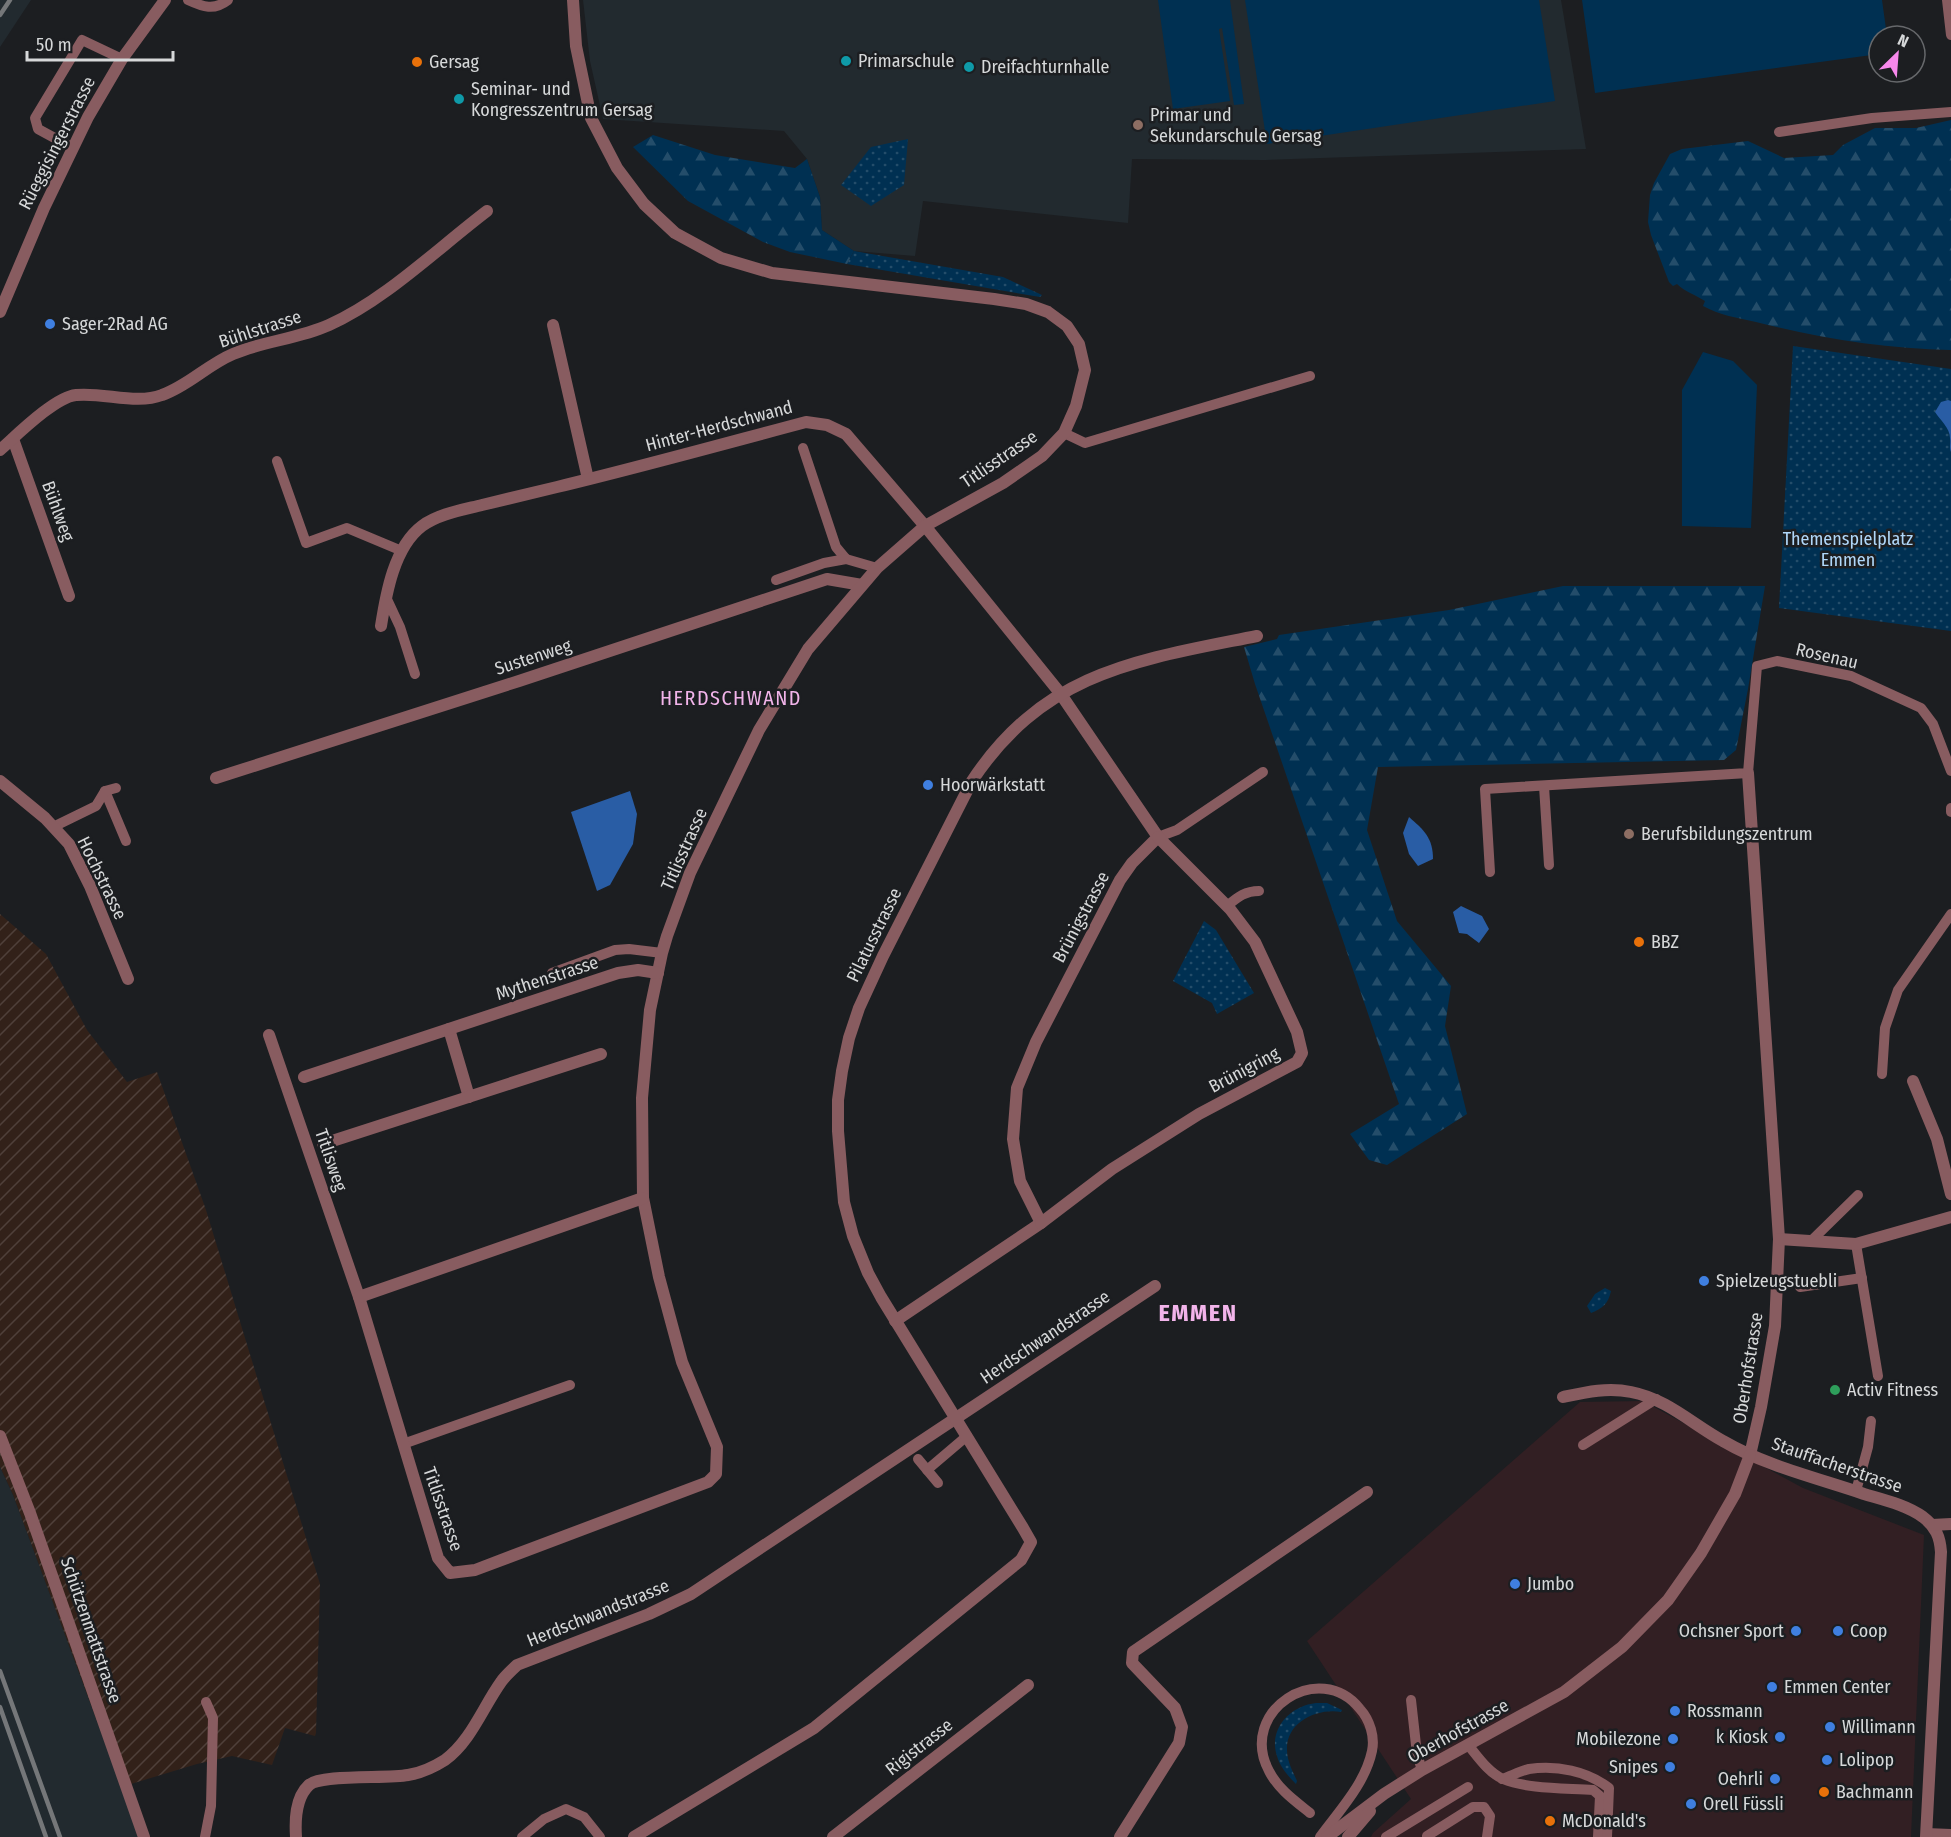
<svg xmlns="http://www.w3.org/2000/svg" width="1951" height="1837" font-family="'Fira Sans Condensed',sans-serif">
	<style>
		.commercial { fill: #321f23 }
		.industrial { fill: url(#industrial-furrows) }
		.built { fill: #222a2f }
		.grass { fill: url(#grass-dots) }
		.forest { fill: url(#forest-firs) }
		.garden { fill: #003052 }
		.water { fill: #295da5 }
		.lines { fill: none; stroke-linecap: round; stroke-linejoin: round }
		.service { stroke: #885c60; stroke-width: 10 }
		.minor { stroke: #885c60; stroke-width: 12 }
		.tertiary { stroke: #885c60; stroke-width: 12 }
		.rail { stroke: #757779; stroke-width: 4.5 }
		.culture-dot { fill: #0f9aa8; stroke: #1c1e21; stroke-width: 2 }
		.food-dot { fill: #e8710a; stroke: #1c1e21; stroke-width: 2 }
		.education-dot { fill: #8d6e63; stroke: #1c1e21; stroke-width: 2 }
		.shop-dot { fill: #3f7fe0; stroke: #1c1e21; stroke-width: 2 }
		.leisure-dot { fill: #2e9e5b; stroke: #1c1e21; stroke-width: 2 }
		.labels { text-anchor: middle; stroke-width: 5; stroke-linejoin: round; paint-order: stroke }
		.poi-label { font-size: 18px; fill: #d6d8d9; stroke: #1c1e21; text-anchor: start }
		.street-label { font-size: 18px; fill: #d6d8d9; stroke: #1c1e21 }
		.park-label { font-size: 18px; fill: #b0d7f9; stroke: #1c1e21 }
		.neighbourhood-label { font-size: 20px; letter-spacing: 1.5px; fill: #f2b4ea; stroke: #1c1e21 }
		.district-label { font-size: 24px; font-weight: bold; letter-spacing: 1.5px; fill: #f2b4ea; stroke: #1c1e21 }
	</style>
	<defs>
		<pattern id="industrial-furrows" width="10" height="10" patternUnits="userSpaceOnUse" patternTransform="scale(1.5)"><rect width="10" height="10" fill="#322119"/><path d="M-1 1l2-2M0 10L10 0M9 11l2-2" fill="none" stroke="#4f403a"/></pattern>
		<pattern id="grass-dots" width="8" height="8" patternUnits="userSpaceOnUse" patternTransform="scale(1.5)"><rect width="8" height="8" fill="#003052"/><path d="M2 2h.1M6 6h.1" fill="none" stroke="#244d6a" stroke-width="1.8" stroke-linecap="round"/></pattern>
		<pattern id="forest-firs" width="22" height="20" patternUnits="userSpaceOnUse" patternTransform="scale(1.5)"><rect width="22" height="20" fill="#003052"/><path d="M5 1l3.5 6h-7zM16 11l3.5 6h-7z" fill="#244d6a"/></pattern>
	</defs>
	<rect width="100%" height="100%" fill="#1c1e21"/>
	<path class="commercial" d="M 1643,1401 L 1803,1488 L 1924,1535 L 1911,1837 L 1371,1837 L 1373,1833 L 1411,1799 L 1307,1641 L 1580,1402 Z"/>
	<path class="industrial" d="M 0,914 L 46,954 L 87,1030 L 127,1082 L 157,1072 L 206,1210 L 320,1584 L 316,1733 L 315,1736 L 285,1728 L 272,1765 L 232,1756 L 197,1764 L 121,1787 L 13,1495 L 0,1467 Z"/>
	<g class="built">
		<path d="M 0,0 L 31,0 L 0,47 Z"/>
		<path d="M 583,0 L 1561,0 L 1586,149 L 1265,160 L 1132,159 L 1128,223 L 923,201 L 915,256 L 854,251 L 822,230 L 820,197 L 807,159 L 784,131 L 603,119 L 590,61 Z"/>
		<path d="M 0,1467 L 13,1495 L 140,1837 L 0,1837 Z"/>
	</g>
	<g class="grass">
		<path d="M 908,139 L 904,185 L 871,206 L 841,185 L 871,147 Z"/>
		<path d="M 854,251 L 1003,277 L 1042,295 L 1040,297 L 847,264 Z"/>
		<path d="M 1793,346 L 1951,369 L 1951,631 L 1779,608 Z"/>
		<path d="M 1204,921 L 1216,930 L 1254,993 L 1217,1014 L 1212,1003 L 1173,981 Z"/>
		<path d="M 1605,1288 L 1611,1291 C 1608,1304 1603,1308 1591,1313 L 1587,1306 L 1595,1294 Z"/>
		<path d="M 1316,1703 L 1327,1703 L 1342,1710 L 1341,1712 C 1317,1708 1286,1722 1287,1750 C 1287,1761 1293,1772 1297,1781 L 1296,1784 C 1288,1776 1280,1767 1277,1756 C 1268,1729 1290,1706 1316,1703 Z"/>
	</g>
	<g class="forest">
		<path d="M 1951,120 L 1951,350 C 1885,349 1819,338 1756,322 C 1738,318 1719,315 1703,306 L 1705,301 C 1696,295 1685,292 1677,284 L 1673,286 L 1669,282 L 1651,235 L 1648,222 L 1650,195 L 1654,183 L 1670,154 L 1682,149 L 1748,141 L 1784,158 L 1833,155 L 1843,145 L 1875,128 L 1916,128 Z"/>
		<path d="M 653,135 L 715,155 L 795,168 L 807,159 L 820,197 L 822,230 L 854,251 L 847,264 L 790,252 L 763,242 L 688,201 L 633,147 Z"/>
		<path d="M 1563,586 L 1765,586 L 1748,689 L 1736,750 L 1724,760 L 1378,767 L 1367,830 L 1397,921 L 1451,986 L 1445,1026 L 1467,1114 L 1387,1165 L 1369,1160 L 1350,1134 L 1399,1104 L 1255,684 L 1244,647 L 1277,639 L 1279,635 L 1449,610 Z"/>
	</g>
	<g class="garden">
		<path d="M 1158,0 L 1230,0 L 1244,104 L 1234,105 L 1222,28 L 1219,29 L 1230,101 L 1173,109 Z"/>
		<path d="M 1245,0 L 1539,0 L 1555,101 L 1267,144 Z"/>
		<path d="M 1582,0 L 1882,0 L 1887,36 L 1879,36 L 1879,54 L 1595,93 Z"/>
		<path d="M 1703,352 L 1733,361 L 1757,385 L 1751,528 L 1682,526 L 1682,390 Z"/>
	</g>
	<g class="water">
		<path d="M 1948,400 L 1951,401 L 1951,452 C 1949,446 1951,444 1950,438 C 1950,428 1940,420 1935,412 L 1941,402 Z"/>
		<path d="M 630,791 L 637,814 L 633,844 L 610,885 L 597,891 L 571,812 Z"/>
		<path d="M 1409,817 C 1424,830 1433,838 1433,859 L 1418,866 L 1409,854 L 1403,833 Z"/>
		<path d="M 1461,906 L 1482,916 L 1489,929 L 1479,943 L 1467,934 L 1459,933 L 1453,912 Z"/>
	</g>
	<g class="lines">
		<g class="service">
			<path d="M 188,0 C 203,7 214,11 228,0"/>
			<path d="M 1947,0 L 1951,35"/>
			<path d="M 1779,132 L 1872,118 L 1951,112"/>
			<path d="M 73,148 L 38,129 L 35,118 L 82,40 L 122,59"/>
			<path d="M 1064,433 L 1085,443 L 1310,376"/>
			<path d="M 803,448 L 836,547 L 846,559"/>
			<path d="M 277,461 L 306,543 L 347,528 L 402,551"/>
			<path d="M 776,580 L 824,563 L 846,559 L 877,568"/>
			<path d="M 386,597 L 400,627 L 415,674"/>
			<path d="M 1544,786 L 1549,865"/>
			<path d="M 105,791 L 126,841"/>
			<path d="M 1951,808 L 1951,812"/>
			<path d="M 53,827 L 96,806 L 105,791 L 116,788"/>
			<path d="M 1158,837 L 1177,830 L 1263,772"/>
			<path d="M 1490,872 L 1485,789 L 1748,773 L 1757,666 L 1777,661 L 1851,676 L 1921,708 L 1933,724 L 1951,771"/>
			<path d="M 1227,906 C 1238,897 1245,891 1259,891"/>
			<path d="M 552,973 L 615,950 L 629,949 L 662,953"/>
			<path d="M 1882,1074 L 1885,1028 L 1898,990 L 1951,914"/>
			<path d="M 1811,1241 L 1858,1195"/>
			<path d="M 1856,1244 L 1878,1376"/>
			<path d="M 1800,1287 L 1862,1278"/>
			<path d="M 403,1444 L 570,1385"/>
			<path d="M 1583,1445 L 1656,1399"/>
			<path d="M 918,1459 L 938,1483"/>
			<path d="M 927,1470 L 967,1436"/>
			<path d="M 1856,1491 L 1868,1447 L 1871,1421"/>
			<path d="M 1411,1700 L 1417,1754 L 1422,1770"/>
			<path d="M 1469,1746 C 1478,1757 1489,1773 1503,1779 C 1526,1789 1567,1788 1593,1790 L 1600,1796 L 1598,1837"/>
			<path d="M 1502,1779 C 1511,1776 1520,1771 1529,1769 C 1557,1765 1587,1771 1609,1788 L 1607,1837"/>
			<path d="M 1310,1813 C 1295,1801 1278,1789 1269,1771 C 1237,1711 1320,1658 1360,1709 C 1370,1720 1375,1737 1372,1751 C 1365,1784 1339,1811 1320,1837"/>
			<path d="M 1926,1833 L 1951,1834"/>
			<path d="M 1427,1836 L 1473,1807 L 1484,1807 L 1490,1816 L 1487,1837"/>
			<path d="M 205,1837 L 211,1806 L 213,1718 L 206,1702"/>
			<path d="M 522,1837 L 544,1819 L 566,1809 L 584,1817 L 600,1837"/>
			<path d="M 1386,1837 L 1468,1787"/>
		</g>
		<g class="minor">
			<path d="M 553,325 L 588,479"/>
			<path d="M 13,439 L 69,596"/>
			<path d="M 0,450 C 17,435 55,397 76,395 C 104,392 136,405 162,395 C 188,386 207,365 233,354 C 263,341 298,339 329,325 C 385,300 437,249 487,211"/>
			<path d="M 381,626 C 386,594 394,547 422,526 C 438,514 462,510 482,505 C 507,499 532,493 557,487 C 640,467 723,444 806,422 L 827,425 L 846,434 L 925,526 L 1060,693 L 1158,837 L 1132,863 L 1120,880 L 1036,1042 L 1017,1088 L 1013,1139 L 1020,1181 L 1041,1223 L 895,1321"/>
			<path d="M 1748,773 L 1779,1239 L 1775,1326 L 1761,1407 L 1750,1455"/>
			<path d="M 216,778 L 519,681 L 827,579 L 862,585"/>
			<path d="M 0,781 L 45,818 L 69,844 L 90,886 L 128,979"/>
			<path d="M 449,1029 L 469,1097"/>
			<path d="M 269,1035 L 359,1297 L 438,1558 L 450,1573 L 475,1570 L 708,1482 L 716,1474 L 717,1447 L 682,1362 L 659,1277 L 643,1198 L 642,1098 L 650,1010 L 662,953 L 667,936 L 690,873 L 759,730 L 808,649 L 877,568 L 925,526 L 1003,483 L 1042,456 L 1064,433 L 1076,406 L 1085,370 L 1079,344 L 1067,326 L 1048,312 L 1026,304 L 994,299 L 772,273 L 721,258 L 675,233 L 644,204 L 617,168 L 591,118 L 576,46 L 573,0"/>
			<path d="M 304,1077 L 618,973 L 638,970 L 658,973"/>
			<path d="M 1913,1081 L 1937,1139 L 1951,1194"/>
			<path d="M 323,1144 L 601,1054"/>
			<path d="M 1041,1223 L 1112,1169 L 1199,1114 L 1297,1062 L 1302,1053 L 1297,1032 L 1255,942 L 1230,909 L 1158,837"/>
			<path d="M 1779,1239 L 1856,1244 L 1951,1217"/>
			<path d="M 359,1297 L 643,1198"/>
			<path d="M 1563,1397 C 1586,1392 1608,1387 1631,1392 C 1667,1399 1692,1424 1723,1441 C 1766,1466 1817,1478 1864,1494 C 1884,1500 1906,1505 1923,1517 C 1936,1527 1940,1537 1941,1552 L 1926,1837"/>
			<path d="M 0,1436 L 30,1513 L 144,1837"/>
			<path d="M 1932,1525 L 1951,1524"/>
			<path d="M 296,1837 C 295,1821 295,1798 309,1785 C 321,1774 387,1779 408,1775 C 421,1773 434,1767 445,1760 C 471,1741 483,1707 501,1682 C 505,1676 511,1671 517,1665 L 649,1614 L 691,1594 L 1155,1286"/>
			<path d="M 634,1837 L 814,1728 L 1021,1560 L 1031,1542 L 1023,1528 L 881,1297 L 868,1273 L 853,1236 L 844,1202 L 838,1131 L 838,1100 L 842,1071 L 849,1038 L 859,1008 L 883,956 L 972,781 C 1045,671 1138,660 1257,636"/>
			<path d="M 833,1837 L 1028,1685"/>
			<path d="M 1120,1837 L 1179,1743 L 1182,1727 L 1175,1708 L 1132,1663 L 1133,1652 L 1367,1492"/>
		</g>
		<g class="tertiary">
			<path d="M 0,312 L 44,208 L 88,117 L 122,59 L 165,0"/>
			<path d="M 1327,1837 L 1384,1794 L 1422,1770 L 1564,1692 L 1622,1647 L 1668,1600 L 1701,1553 L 1735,1494 L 1750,1455"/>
			<path d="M 1348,1837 L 1370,1811"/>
		</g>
		<g class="rail">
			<path d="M 0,15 L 10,0"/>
			<path d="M 0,1671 L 60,1837"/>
			<path d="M 0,1707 L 46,1837"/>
		</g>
	</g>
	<g class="culture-dot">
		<circle cx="846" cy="61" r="6"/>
		<circle cx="969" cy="67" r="6"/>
		<circle cx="459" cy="99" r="6"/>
	</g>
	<g class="food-dot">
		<circle cx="417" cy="62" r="6"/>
		<circle cx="1639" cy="942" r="6"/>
		<circle cx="1824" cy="1792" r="6"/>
		<circle cx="1550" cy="1821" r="6"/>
	</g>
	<g class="education-dot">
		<circle cx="1138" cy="125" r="6"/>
		<circle cx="1629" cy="834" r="6"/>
	</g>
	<g class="shop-dot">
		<circle cx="50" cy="324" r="6"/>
		<circle cx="928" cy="785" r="6"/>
		<circle cx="1704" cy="1281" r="6"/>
		<circle cx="1515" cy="1584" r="6"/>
		<circle cx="1796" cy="1631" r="6"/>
		<circle cx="1838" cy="1631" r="6"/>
		<circle cx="1772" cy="1687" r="6"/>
		<circle cx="1675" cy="1711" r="6"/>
		<circle cx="1830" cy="1727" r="6"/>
		<circle cx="1780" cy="1737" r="6"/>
		<circle cx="1673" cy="1739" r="6"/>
		<circle cx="1827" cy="1760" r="6"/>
		<circle cx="1670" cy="1767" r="6"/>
		<circle cx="1775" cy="1779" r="6"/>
		<circle cx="1691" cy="1804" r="6"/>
	</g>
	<circle class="leisure-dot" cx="1835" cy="1390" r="6"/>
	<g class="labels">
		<g class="poi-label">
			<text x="858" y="67">Primarschule</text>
			<text x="429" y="68">Gersag</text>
			<text x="981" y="73">Dreifachturnhalle</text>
			<text x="471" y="95">Seminar- und<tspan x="471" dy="21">Kongresszentrum Gersag</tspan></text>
			<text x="1150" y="121">Primar und<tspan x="1150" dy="21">Sekundarschule Gersag</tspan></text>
			<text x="62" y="330">Sager-2Rad AG</text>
			<text x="940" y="791">Hoorwärkstatt</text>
			<text x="1641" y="840">Berufsbildungszentrum</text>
			<text x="1651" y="948">BBZ</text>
			<text x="1716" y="1287">Spielzeugstuebli</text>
			<text x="1847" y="1396">Activ Fitness</text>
			<text x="1527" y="1590">Jumbo</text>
			<text x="1784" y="1637" text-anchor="end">Ochsner Sport</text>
			<text x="1850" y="1637">Coop</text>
			<text x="1784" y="1693">Emmen Center</text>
			<text x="1687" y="1717">Rossmann</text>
			<text x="1842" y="1733">Willimann</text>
			<text x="1768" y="1743" text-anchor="end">k Kiosk</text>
			<text x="1661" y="1745" text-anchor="end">Mobilezone</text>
			<text x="1839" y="1766">Lolipop</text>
			<text x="1658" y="1773" text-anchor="end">Snipes</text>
			<text x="1763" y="1785" text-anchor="end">Oehrli</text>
			<text x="1836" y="1798">Bachmann</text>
			<text x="1703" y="1810">Orell Füssli</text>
			<text x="1562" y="1827">McDonald's</text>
		</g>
		<g class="street-label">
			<text transform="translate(57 143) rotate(-63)" y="6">Rüeggisingerstrasse</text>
			<text transform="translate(260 329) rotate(-18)" y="6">Bühlstrasse</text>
			<text transform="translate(719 426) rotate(-15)" y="6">Hinter-Herdschwand</text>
			<text transform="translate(999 459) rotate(-34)" y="6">Titlisstrasse</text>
			<text transform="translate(58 511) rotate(70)" y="6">Bühlweg</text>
			<text transform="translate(1827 656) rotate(13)" y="6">Rosenau</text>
			<text transform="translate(533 657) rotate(-18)" y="6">Sustenweg</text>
			<text transform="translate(684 849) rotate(-66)" y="6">Titlisstrasse</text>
			<text transform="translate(102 878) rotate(64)" y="6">Hochstrasse</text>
			<text transform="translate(1081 917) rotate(-62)" y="6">Brünigstrasse</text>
			<text transform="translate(874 935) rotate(-64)" y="6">Pilatusstrasse</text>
			<text transform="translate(547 978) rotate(-18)" y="6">Mythenstrasse</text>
			<text transform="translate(1244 1070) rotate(-28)" y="6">Brünigring</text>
			<text transform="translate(331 1160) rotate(71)" y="6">Titlisweg</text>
			<text transform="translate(1045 1337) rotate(-34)" y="6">Herdschwandstrasse</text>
			<text transform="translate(1748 1368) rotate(-81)" y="6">Oberhofstrasse</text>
			<text transform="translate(1837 1465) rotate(19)" y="6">Stauffacherstrasse</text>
			<text transform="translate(443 1509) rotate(71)" y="6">Titlisstrasse</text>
			<text transform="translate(598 1613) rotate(-22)" y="6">Herdschwandstrasse</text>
			<text transform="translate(91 1630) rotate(71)" y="6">Schützenmattstrasse</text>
			<text transform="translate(1458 1731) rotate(-29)" y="6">Oberhofstrasse</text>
			<text transform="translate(919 1747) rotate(-38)" y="6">Rigistrasse</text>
		</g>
		<g class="park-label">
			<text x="1848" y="545">Themenspielplatz<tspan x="1848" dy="21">Emmen</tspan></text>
		</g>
		<g class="neighbourhood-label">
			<text x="731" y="705">HERDSCHWAND</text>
		</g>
		<g class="district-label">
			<text x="1198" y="1321">EMMEN</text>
		</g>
	</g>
	<g transform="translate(1897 54) rotate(25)"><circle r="28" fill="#1c1e21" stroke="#66686b" stroke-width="1.5"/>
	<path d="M0-4.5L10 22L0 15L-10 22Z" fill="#f788eb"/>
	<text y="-9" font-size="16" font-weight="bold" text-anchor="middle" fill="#d6d8d9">N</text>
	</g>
	<path d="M27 51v9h146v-9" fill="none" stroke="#d6d8d9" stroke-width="3"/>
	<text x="36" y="51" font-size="18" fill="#d6d8d9" stroke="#1c1e21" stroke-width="4.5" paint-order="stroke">50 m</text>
</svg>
